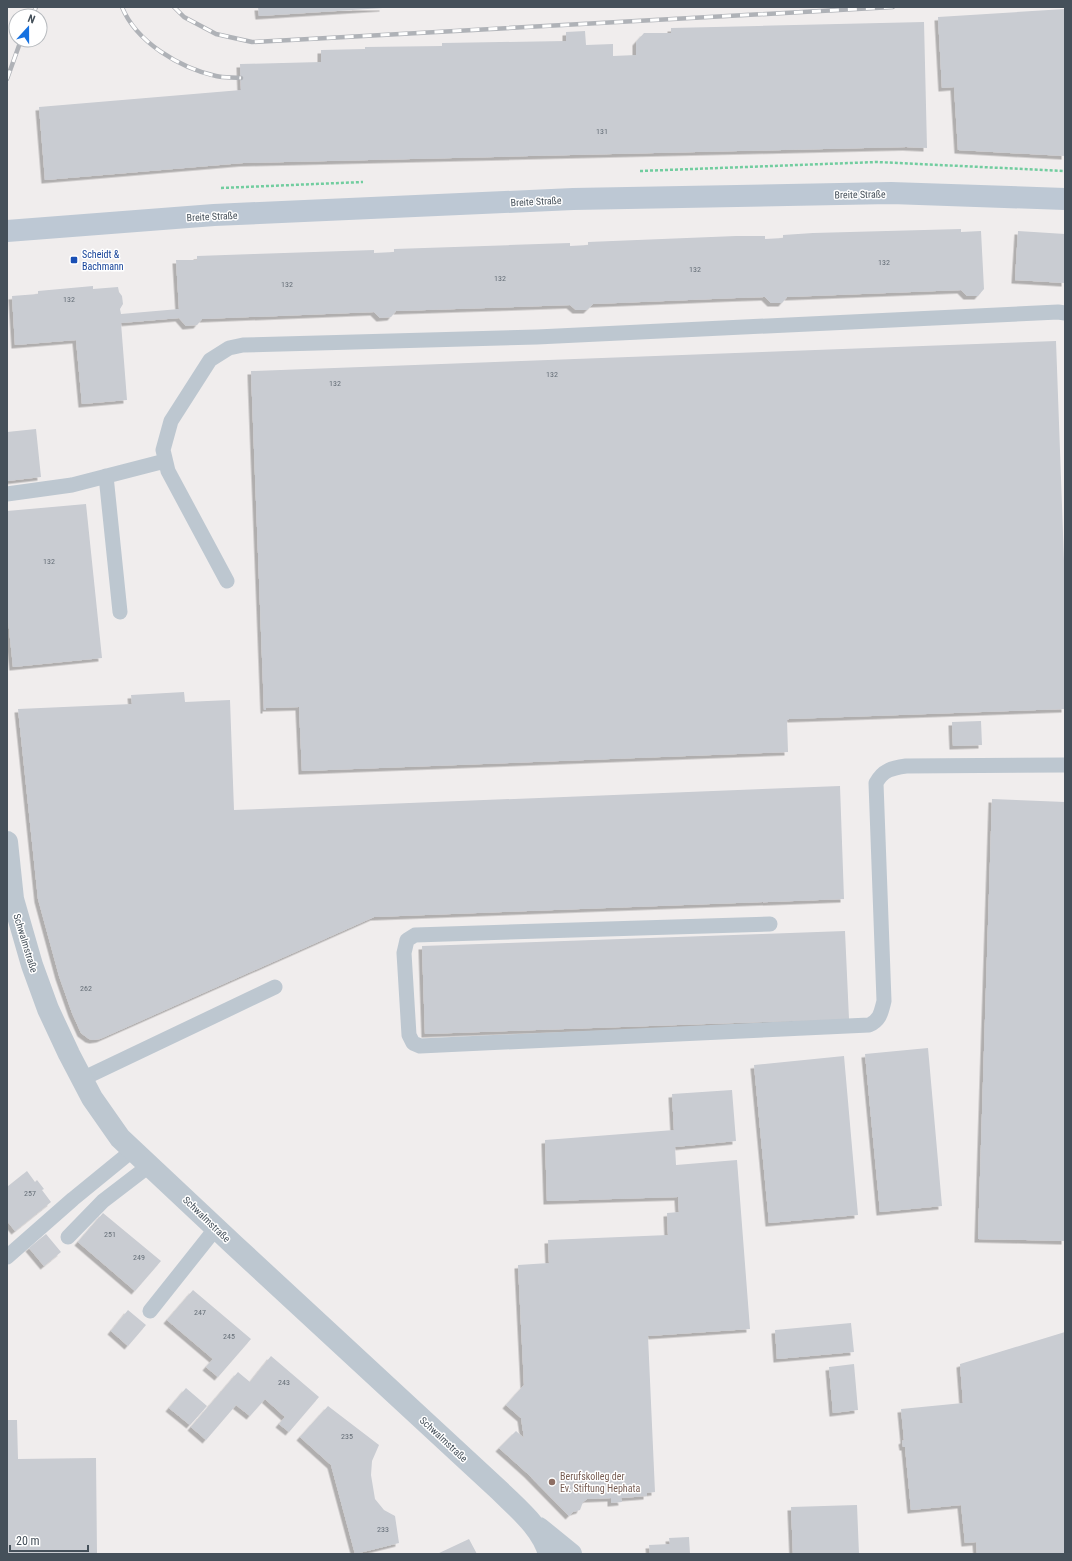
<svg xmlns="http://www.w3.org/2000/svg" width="1072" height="1561" font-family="'Roboto Condensed',sans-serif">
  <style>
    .building { fill: #c9ccd2; filter: url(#shadow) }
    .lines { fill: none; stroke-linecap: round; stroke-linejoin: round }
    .path { stroke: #71cd9f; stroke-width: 2.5; stroke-dasharray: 3 2; stroke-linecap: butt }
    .lane { stroke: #bdc7d0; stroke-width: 15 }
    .street { stroke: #bdc7d0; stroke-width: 22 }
    .secondary { stroke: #bdc8d4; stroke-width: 22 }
    .rail-casing { stroke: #afb2b7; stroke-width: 4.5 }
    .rail { stroke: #fff; stroke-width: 3; stroke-dasharray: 9; stroke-linecap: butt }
    .transit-dot { fill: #1a4fb4; stroke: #fff; stroke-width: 1.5 }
    .education-dot { fill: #8d6e63; stroke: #fff; stroke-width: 1.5 }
    .labels { text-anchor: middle; stroke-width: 3; stroke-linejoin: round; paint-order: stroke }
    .number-label { font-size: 8px; fill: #666f78 }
    .street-label { font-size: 10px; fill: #45505a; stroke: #fff }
    .transit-label { font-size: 10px; fill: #164399; stroke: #fff; text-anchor: start }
    .education-label { font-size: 10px; fill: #785e54; stroke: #fff; text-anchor: start }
  </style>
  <defs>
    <filter id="shadow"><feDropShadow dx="-3.5" dy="3.5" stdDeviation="0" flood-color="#0004"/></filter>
  </defs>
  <rect width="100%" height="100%" fill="#f0eded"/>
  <path class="building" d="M258,7H383V8L259,16Z
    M1065,9V156L958,150L954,87L942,88L938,17Z
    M924,22L927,148L906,147L243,163L45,180L39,107L241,90L240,64L321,62V50L365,49V47L442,46V43L566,41V32L585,31L586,45L613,44V56L636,55V42L644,33H671V28Z
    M961,229V232L981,231L984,289L978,296H967L961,290L787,297L782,303H771L765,297L736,298L593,304L587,310H576L570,305L396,311L391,317L380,318L374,312L202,319L197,325L186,326L179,318L121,323L127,400L82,404L76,340L15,345L12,296L38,294V291L93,286V289L118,287L119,292L122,296L123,304L120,309L121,314L179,309L176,260H197V256L374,250V253L394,252V249L570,243V246L588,245V242L736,236H765V239L783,238V235L813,233Z
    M1018,231L1065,234V283L1015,280Z
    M1056,341L1065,588V709L789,719L787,720L788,752L302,771L299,707L266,708V710H264L251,371Z
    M36,429L41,477L7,481V432Z
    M86,504L102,658L13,667L7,610V511Z
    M184,692L185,702L230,700L234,810L840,786L844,899L374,917L100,1039L93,1040L89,1039L81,1033L72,1013L59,976L38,899L18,709L132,704L131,695Z
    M981,721L982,745L953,746L952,722Z
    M992,799L1065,802V1241L978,1239Z
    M845,931L849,1019L425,1034L422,946Z
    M928,1048L942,1206L880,1212L865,1054Z
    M844,1056L858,1215L769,1223L754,1065Z
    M732,1090L736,1141L675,1147L676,1165L737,1160L750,1329L648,1336L655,1492L647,1493V1496L621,1498L622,1502L611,1503V1498L587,1499L583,1502L580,1510L573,1512L569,1516L528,1474L499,1448L516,1431L524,1438L521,1418L506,1405L524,1385L518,1265L549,1263L548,1240L668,1235L667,1213L679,1212L678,1197L547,1201L545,1140L674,1130L672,1094Z
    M27,1171L35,1182L37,1180L44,1189L42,1190L51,1202L15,1231L7,1221V1187Z
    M103,1213L161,1261L135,1291L78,1242Z
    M46,1234L61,1252L44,1266L29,1248Z
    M193,1290L251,1339L218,1377L206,1367L213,1359L167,1320Z
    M128,1310L146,1325L128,1346L111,1331Z
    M851,1323L854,1352L777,1359L775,1330Z
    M1065,1332V1554H977L976,1542L965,1543L961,1505L911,1510L905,1447H903L902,1441L904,1440L901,1409L963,1403L960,1364Z
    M271,1356L319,1397L289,1432L279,1424L285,1417L265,1399L250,1416L236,1405L206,1440L191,1427L238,1372L250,1382Z
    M854,1364L858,1410L833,1413L829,1367Z
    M186,1388L207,1406L190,1425L169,1408Z
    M328,1406L379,1445L372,1461L371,1475L375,1499L384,1510L395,1516L399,1543L355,1554L331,1465L300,1437Z
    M7,1420H17L18,1459L96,1458L97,1554H7Z
    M857,1505L859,1554H793L791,1507Z
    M689,1537L690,1554H650L649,1545L670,1544L669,1538Z
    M469,1539L477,1554H437Z"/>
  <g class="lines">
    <path class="path" d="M640,171L877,162L1065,171
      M221,188L363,182"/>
    <path class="lane" d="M106,476L120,612
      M7,494L72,485L165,461
      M227,581L168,471L163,450L171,421L210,360L229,348L243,345L537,337L1058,312L1065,313
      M770,924L415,935L407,940L404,953L409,1035L413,1043L420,1046L869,1025C880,1020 881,1013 884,1001L876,783C883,770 892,768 906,766L1065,765
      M82,1079L275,987
      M68,1237L103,1201L150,1165
      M7,1257L73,1199L133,1150
      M150,1311L216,1228"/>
    <path class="street" d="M7,842L13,899L32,965L48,1009L69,1054L92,1098L120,1138L234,1245L500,1491C518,1509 542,1528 549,1554
      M539,1528L571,1554"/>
    <path class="secondary" d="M7,231L214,215L573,199L891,193L1065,199"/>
    <g class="rail-casing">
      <path id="rail" d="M122,7C136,42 180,68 216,76C224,78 233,77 241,78
        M174,7L184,17L216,34L252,42L893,7
        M32,16L36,7
        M7,79L21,40"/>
    </g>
    <use href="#rail" class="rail"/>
  </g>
  <rect class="transit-dot" x="70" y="256" width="8" height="8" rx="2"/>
  <circle class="education-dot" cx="552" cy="1482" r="4"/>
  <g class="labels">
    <g class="number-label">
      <text x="602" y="134">131</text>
      <text x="884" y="265">132</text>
      <text x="695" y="272">132</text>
      <text x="500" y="281">132</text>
      <text x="287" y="287">132</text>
      <text x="69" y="302">132</text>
      <text x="552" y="377">132</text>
      <text x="335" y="386">132</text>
      <text x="49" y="564">132</text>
      <text x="86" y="991">262</text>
      <text x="30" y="1196">257</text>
      <text x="110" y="1237">251</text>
      <text x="139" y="1260">249</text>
      <text x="200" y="1315">247</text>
      <text x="229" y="1339">245</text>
      <text x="284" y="1385">243</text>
      <text x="347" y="1439">235</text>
      <text x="383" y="1532">233</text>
    </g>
    <g class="street-label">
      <text transform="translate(860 194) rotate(-1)" y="4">Breite Straße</text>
      <text transform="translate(536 201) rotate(-3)" y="4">Breite Straße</text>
      <text transform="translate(212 216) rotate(-3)" y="4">Breite Straße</text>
      <text transform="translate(26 943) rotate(73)" y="4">Schwalmstraße</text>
      <text transform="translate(207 1219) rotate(44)" y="4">Schwalmstraße</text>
      <text transform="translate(444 1439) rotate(43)" y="4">Schwalmstraße</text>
    </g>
    <g class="transit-label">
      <text x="82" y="258">Scheidt &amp;<tspan x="82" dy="12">Bachmann</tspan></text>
    </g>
    <g class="education-label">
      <text x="560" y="1480">Berufskolleg der<tspan x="560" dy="12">Ev. Stiftung Hephata</tspan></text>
    </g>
  </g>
  <rect width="1072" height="1561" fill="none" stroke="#45505a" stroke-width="16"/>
  <g transform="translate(28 28) rotate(21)"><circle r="19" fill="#ffffff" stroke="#b5b9bd"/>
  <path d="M0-3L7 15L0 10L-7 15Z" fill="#1671e0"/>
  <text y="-6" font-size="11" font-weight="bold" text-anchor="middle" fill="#45505a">N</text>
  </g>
  <path d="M10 1545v6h78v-6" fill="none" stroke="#45505a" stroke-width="2"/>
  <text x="16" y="1545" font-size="12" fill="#45505a" stroke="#ffffff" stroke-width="3" paint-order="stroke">20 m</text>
</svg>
